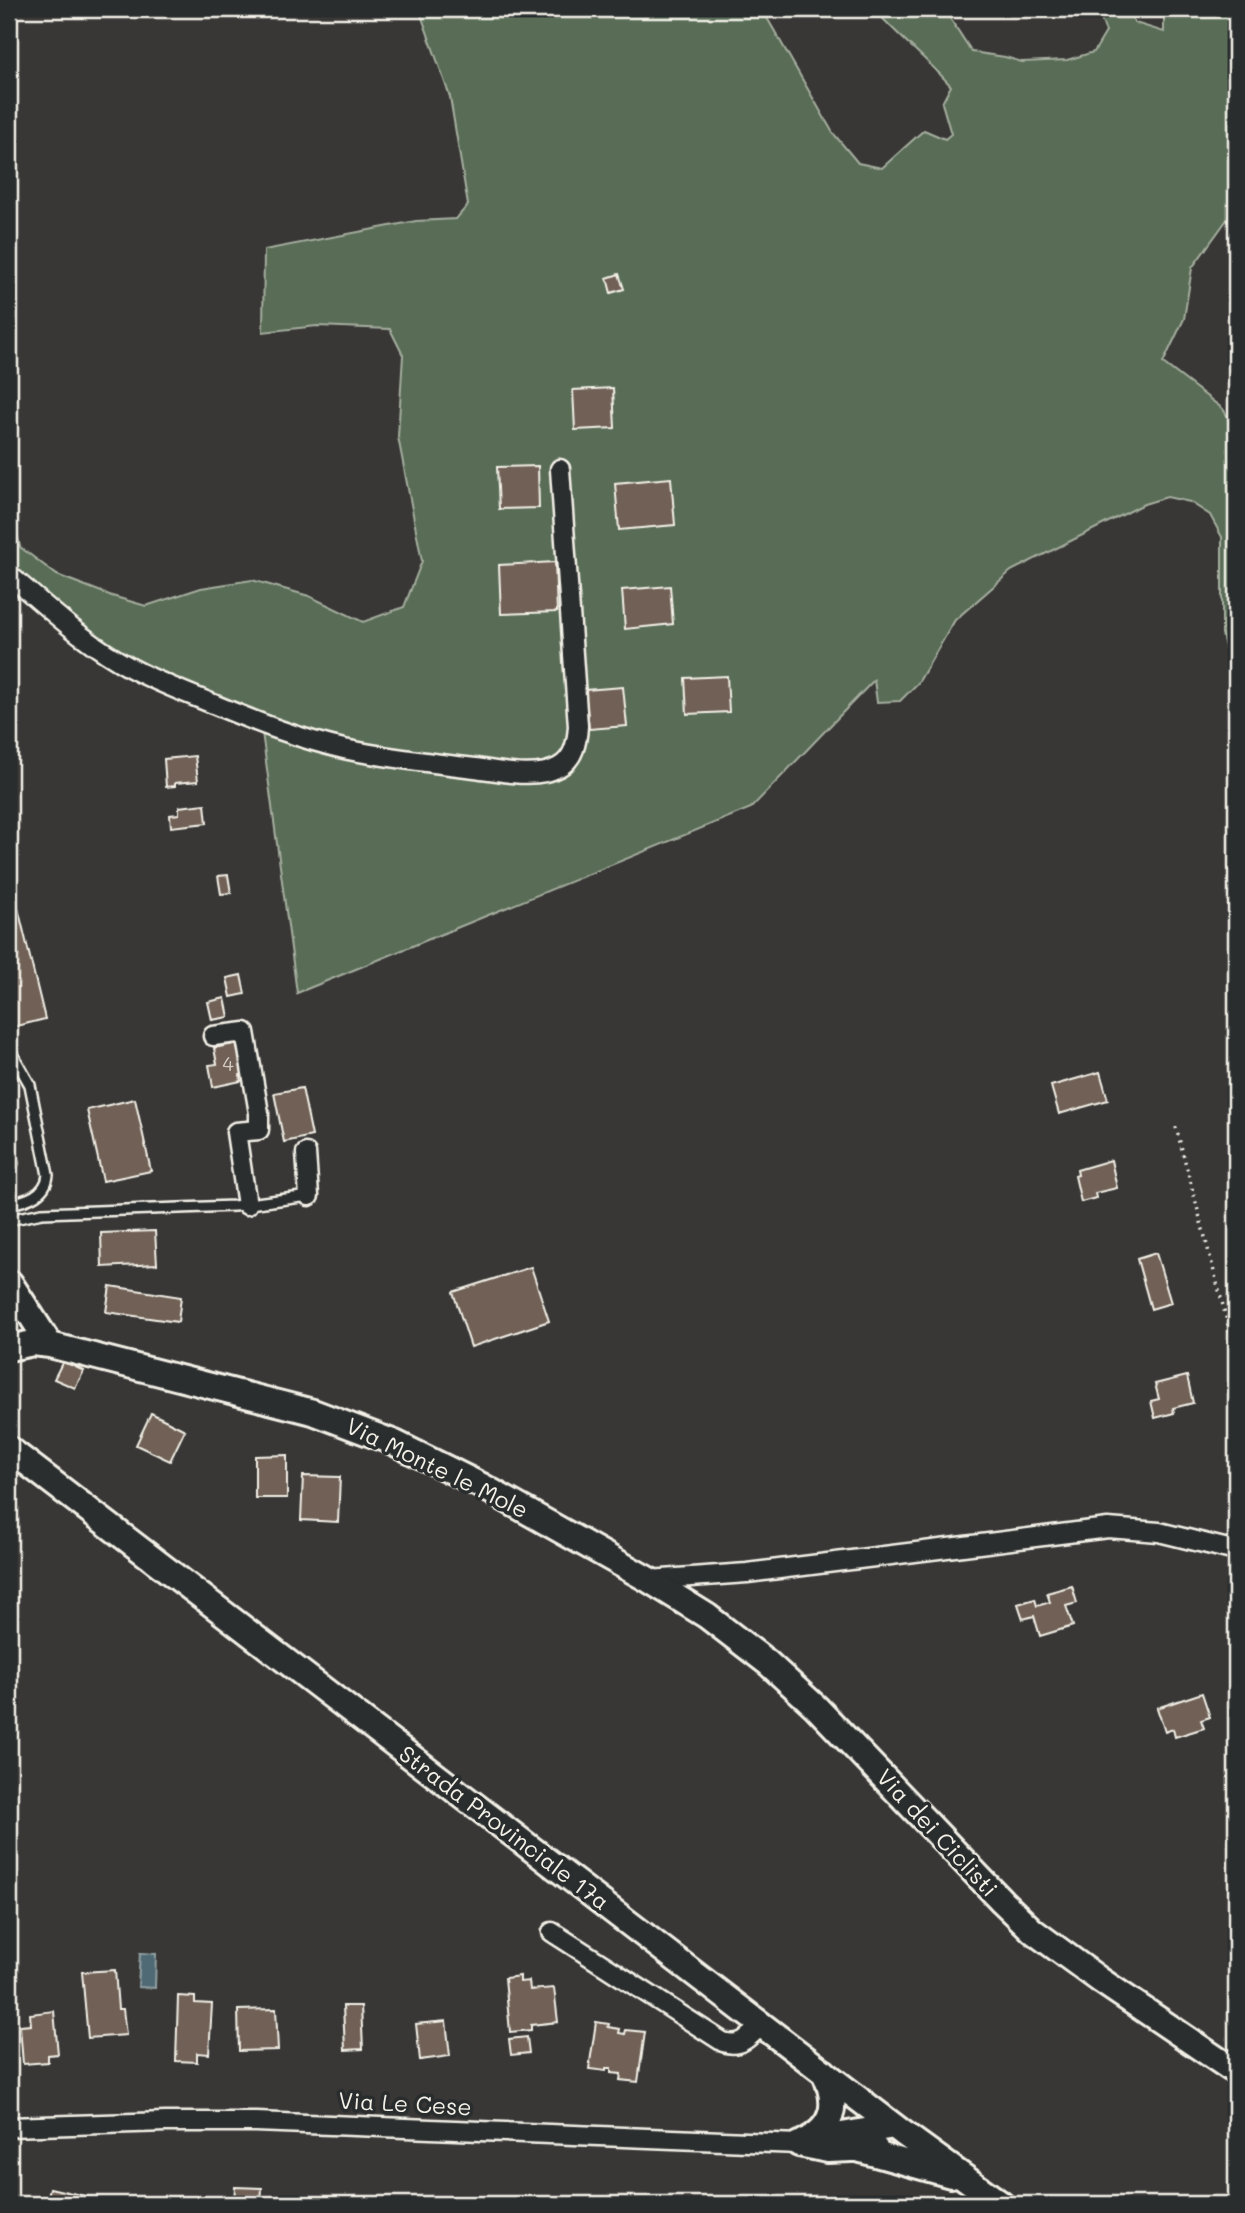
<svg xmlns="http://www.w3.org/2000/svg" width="1245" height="2213" font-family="Mali,sans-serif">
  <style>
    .green { fill: #596c56; stroke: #a6ae9f; stroke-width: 2 }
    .water { fill: #4f6a74; stroke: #91a0a2; stroke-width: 2 }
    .building { fill: #706156; stroke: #f4f1e8; stroke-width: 2 }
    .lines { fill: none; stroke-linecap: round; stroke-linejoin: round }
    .lane-casing { stroke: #f4f1e8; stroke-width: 14 }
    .street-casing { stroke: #f4f1e8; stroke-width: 23 }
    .secondary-casing { stroke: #f4f1e8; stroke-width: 30 }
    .path { stroke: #f4f1e8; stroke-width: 3.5; stroke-dasharray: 2 5; stroke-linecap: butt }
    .lane { stroke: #2a2d2e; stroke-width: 9 }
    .street { stroke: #2a2d2e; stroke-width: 18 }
    .secondary { stroke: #2a2d2e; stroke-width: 24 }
    .labels { text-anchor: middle; stroke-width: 7; stroke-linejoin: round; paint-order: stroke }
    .number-label { font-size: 19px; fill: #d3cdc4 }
    .street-label { font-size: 23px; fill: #f4f1e8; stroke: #2a2d2e }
  </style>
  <rect width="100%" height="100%" fill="#383736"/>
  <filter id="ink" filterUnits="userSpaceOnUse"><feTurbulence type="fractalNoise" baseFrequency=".0143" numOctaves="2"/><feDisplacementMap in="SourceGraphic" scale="14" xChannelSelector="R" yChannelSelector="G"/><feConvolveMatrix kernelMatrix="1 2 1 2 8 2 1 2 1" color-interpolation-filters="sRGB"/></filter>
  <g filter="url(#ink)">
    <path class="green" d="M419,9H762L833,133L858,163L882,168L924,130L945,139L951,134L942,103L951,86C927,59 898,36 874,9H944L972,52L1005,57L1022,62L1067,60L1094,52L1106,32L1097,9H1127L1135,23L1164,32V11L1167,9H1236V207L1192,268L1184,319L1163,363L1223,409L1236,430V694L1222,634V537L1210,515L1190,502L1167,497L1144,504L1011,571L955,620L918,683L900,701L877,702L874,680L751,808L297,993L262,732L98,644L9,567V500L20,547L57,575L112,596L146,606L201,588L252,580L309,596L363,622L404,607L422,561L398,437L403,355L390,329L317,326L263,332L264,250L416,221L456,219L468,205L450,97Z"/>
    <path class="water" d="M140,1953L156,1954L155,1988L138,1987Z"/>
    <path class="building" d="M619,274L624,289L611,293L607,278Z
      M613,388L615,428L575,430L573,390Z
      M538,466L539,508L499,509L497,467Z
      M671,478L675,525L619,530L615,483Z
      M555,562L557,612L501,614L499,565Z
      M670,586L673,624L625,629L622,590Z
      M727,676L729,712L687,714L685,678Z
      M623,687L627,726L589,729L585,690Z
      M195,756L198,781L175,783V786L166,787L164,759Z
      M205,804L207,823L171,827L170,815L179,814V807Z
      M9,871L45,1019L13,1027L9,1011Z
      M228,875L231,893L221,894L218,876Z
      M241,975L245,994L231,997L227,978Z
      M225,998L229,1017L212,1020L208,1002Z
      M239,1043L246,1074L240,1075L241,1081L213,1087L209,1065L217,1064L214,1048Z
      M1100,1072L1108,1100L1059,1114L1051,1086Z
      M302,1088L312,1136L284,1142L274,1093Z
      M135,1099L151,1171L103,1181L87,1110Z
      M1111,1160L1117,1188L1095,1193L1096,1198L1081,1202L1075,1176L1078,1175L1077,1170Z
      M155,1231L157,1264L102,1267L101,1233Z
      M1156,1253L1171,1303L1151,1309L1137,1259Z
      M531,1267L549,1321L471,1347L453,1292Z
      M110,1286L181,1297L178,1322L106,1312Z
      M63,1361L84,1371L75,1388L54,1379Z
      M1187,1376L1193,1403L1173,1408L1174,1413L1155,1418L1151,1401L1159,1399L1155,1384Z
      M151,1413L185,1430L170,1461L136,1445Z
      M287,1455V1498H255V1456Z
      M303,1476L340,1477L338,1522L301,1520Z
      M1072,1586L1077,1603L1066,1606L1073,1626L1040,1636L1034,1616L1023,1619L1018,1604L1035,1599L1037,1606L1050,1602L1047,1593Z
      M1202,1693L1210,1717L1201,1720L1204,1728L1175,1737L1173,1729L1165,1732L1157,1708Z
      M115,1970L118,2009H123L126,2035L88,2038L82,1972Z
      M520,1976V1982L529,1981L530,1990L554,1988L558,2022L531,2025V2030L510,2032L505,1978Z
      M178,1996L195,1997V2003L212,2004L209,2054L197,2053V2062L176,2061Z
      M343,2006H361L363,2049L345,2050Z
      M276,2009L278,2050L239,2051L238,2010Z
      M54,2011L58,2054L48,2055V2062L23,2064L20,2026L31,2025L30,2014Z
      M446,2021L450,2056L420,2060L416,2024Z
      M596,2022L609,2024L608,2027L620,2029L619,2033L625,2034L626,2030L645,2032L638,2082L620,2080L621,2074L611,2073V2068H606V2071L589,2069Z
      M527,2037L529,2053L511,2055L509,2039Z
      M235,2187L262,2188L261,2204H229V2201H234Z
      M50,2188L111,2202V2204H46Z"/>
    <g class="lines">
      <g class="lane-casing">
        <path id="lane" d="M9,1048L30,1085L48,1175C46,1195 26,1201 9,1204
          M9,1153L13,1163
          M9,1220L42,1213L234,1206L309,1196"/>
      </g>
      <g class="street-casing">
        <path id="street" d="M9,575C49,608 84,643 131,668C159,683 189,694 218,706C259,723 300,739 344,749C387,758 431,763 475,768C499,771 536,780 559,767C574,759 577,742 578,726L560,469
          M213,1036L245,1032L259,1113V1130L236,1132L247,1205
          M306,1153L309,1196
          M649,1580L747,1573L1108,1528L1159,1532L1236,1551
          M552,1932L723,2042C741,2048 749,2037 761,2025
          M9,2127L166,2122H256L799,2144"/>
      </g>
      <g class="secondary-casing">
        <path id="secondary" d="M10,1283L50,1345
          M9,1348L33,1343L50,1345L313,1412L395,1443L482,1486L649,1580L707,1616L768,1663L816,1707L1002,1901L1033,1931L1100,1980L1236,2072
          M9,1449L903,2133L1001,2204
          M813,2140L894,2126
          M804,2142C836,2126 838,2102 824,2072
          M799,2144L828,2150L875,2148
          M861,2150L951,2175"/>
      </g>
      <path class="path" d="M1176,1127L1236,1355"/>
      <use href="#lane" class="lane"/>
      <use href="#street" class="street"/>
      <use href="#secondary" class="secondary"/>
    </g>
  </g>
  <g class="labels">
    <g class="number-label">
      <text x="228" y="1071">4</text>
    </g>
    <g class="street-label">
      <text transform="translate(437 1468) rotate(26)" y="8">Via Monte le Mole</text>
      <text transform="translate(504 1828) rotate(37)" y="8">Strada Provinciale 17a</text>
      <text transform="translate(937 1833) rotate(47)" y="8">Via dei Ciclisti</text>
      <text transform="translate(405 2104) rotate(3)" y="8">Via Le Cese</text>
    </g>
  </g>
  <rect width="1245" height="2213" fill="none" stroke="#2a2d2e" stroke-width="35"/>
  <rect x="18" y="18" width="1210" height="2178" fill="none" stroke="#f4f1e8" stroke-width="2.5" filter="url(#ink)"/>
</svg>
